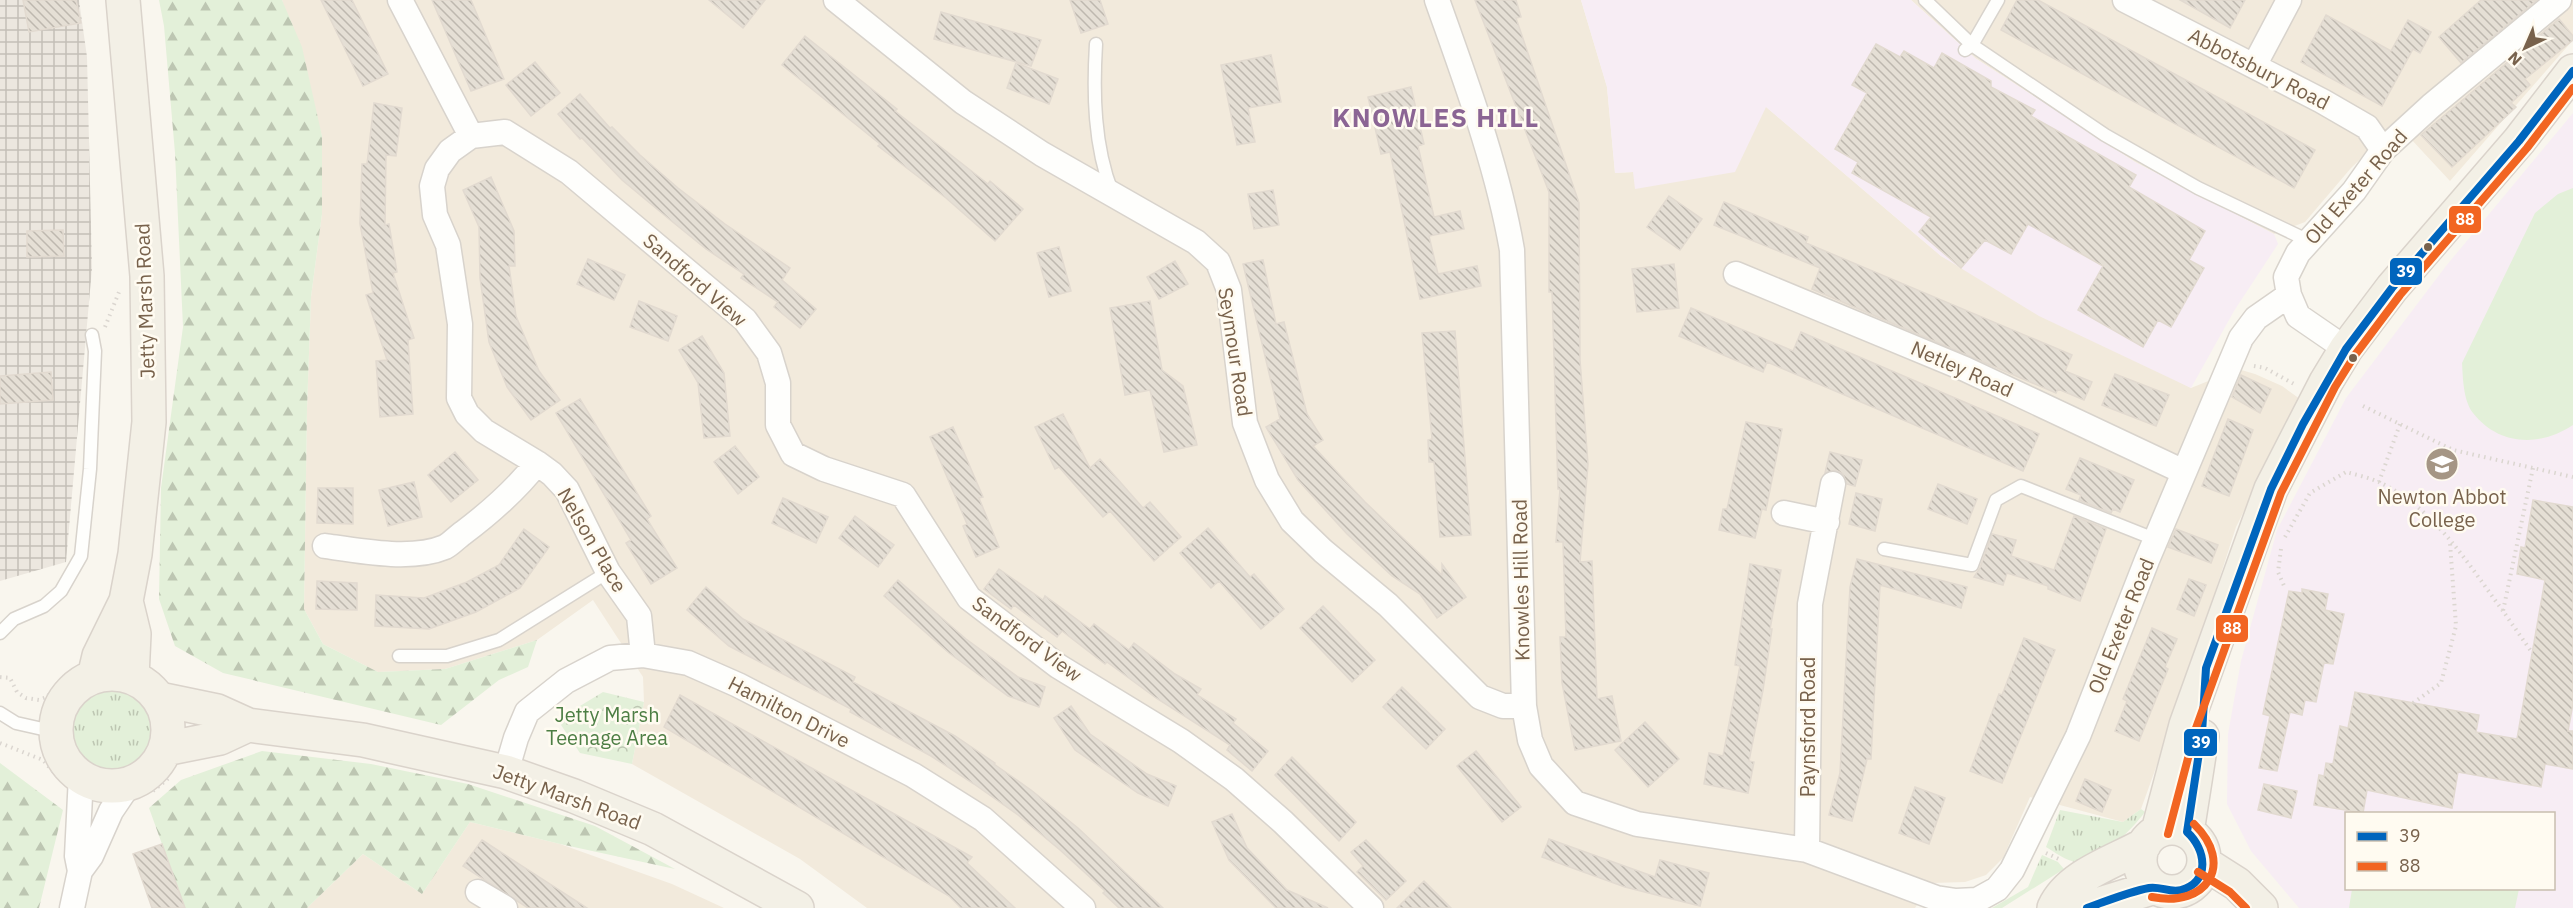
<svg xmlns="http://www.w3.org/2000/svg" width="2573" height="908" font-family="'IBM Plex Sans',sans-serif">
  <style>
    .residential { fill: #f2eadc }
    .industrial { fill: url(#industrial-grid) }
    .education { fill: #f7edf4; fill-rule: evenodd }
    .grass { fill: url(#grass-tufts) }
    .forest { fill: url(#forest-firs) }
    .park { fill: url(#park-crowns) }
    .pitch { fill: #e3f0d9 }
    .building { fill: url(#building-back-hatch); stroke: #e2dad0; stroke-width: 1.5 }
    .lines { fill: none; stroke-linecap: round; stroke-linejoin: round }
    .service-casing { stroke: #d8d3cc; stroke-width: 15 }
    .minor-casing { stroke: #d8d3cc; stroke-width: 27 }
    .primary-casing { stroke: #dad3cb; stroke-width: 36 }
    .path { stroke: #dbd6d0; stroke-width: 4; stroke-dasharray: 1.5 4.5; stroke-linecap: butt }
    .service { stroke: #fefefc; stroke-width: 12 }
    .minor { stroke: #fefefc; stroke-width: 24 }
    .primary { stroke: #f3f0e6; stroke-width: 33 }
    .bus-1-casing { stroke: #fffbf1; stroke-width: 12 }
    .bus-2-casing { stroke: #fffbf1; stroke-width: 12 }
    .bus-1 { stroke: #0065bd; stroke-width: 8 }
    .bus-2 { stroke: #f26522; stroke-width: 8 }
    .bus-dot { fill: #78624c; stroke: #fffbf1; stroke-width: 2 }
    .labels { text-anchor: middle; stroke-width: 5; stroke-linejoin: round; paint-order: stroke }
    .street-label { font-size: 20px; fill: #78624c; stroke: #fffbf1 }
    .poi-label { font-size: 20px; fill: #78624c; stroke: #fffbf1 }
    .park-label { font-size: 20px; fill: #4d7e44; stroke: #fffbf1 }
    .district-label { font-size: 26px; font-weight: bold; letter-spacing: 1.5px; fill: #8b6594; stroke: #fffbf1 }
    .line-badge { stroke: #fffbf1; stroke-width: 2 }
    .badge-label { font-size: 16px; text-anchor: middle; font-weight: bold; fill: #fff }
  </style>
  <defs>
    <pattern id="industrial-grid" width="8" height="8" patternUnits="userSpaceOnUse" patternTransform="scale(1.5)"><rect width="8" height="8" fill="#ece7df"/><path d="M0 4h8M4 0v8" fill="none" stroke="#c4bfb7"/></pattern>
    <pattern id="grass-tufts" width="24" height="20" patternUnits="userSpaceOnUse" patternTransform="scale(1.5)"><rect width="24" height="20" fill="#e3f0d9"/><path d="M3 7l-1-3M5 7V3M7 7l1-3M15 17l-1-3M17 17v-4M19 17l1-3" fill="none" stroke="#bdc6b2"/></pattern>
    <pattern id="forest-firs" width="22" height="20" patternUnits="userSpaceOnUse" patternTransform="scale(1.5)"><rect width="22" height="20" fill="#e3f0d9"/><path d="M5 1l3.5 6h-7zM16 11l3.5 6h-7z" fill="#bdc6b2"/></pattern>
    <pattern id="park-crowns" width="20" height="18" patternUnits="userSpaceOnUse" patternTransform="scale(1.5)"><rect width="20" height="18" fill="#e3f0d9"/><path d="M2 6a3 3 0 1 1 6 0M12 15a3 3 0 1 1 6 0" fill="none" stroke="#bdc6b2"/></pattern>
    <pattern id="building-back-hatch" width="6" height="6" patternUnits="userSpaceOnUse" patternTransform="scale(1.5)"><rect width="6" height="6" fill="#e5dfd5"/><path d="M-1 5l2 2M0 0l6 6M5-1l2 2" fill="none" stroke="#beb8af"/></pattern>
  </defs>
  <rect width="100%" height="100%" fill="#f9f6ee"/>
  <path class="residential" d="M282,0H1581L1607,87L1615,173L1633,172L1765,106L1941,256L2191,388L2238,369L2255,374L2282,386L2300,399L2236,527L2180,701L2141,809L2123,822L2030,797L2003,858L1986,875L1965,882L1932,883L1915,908H867L800,859L632,764L644,702L643,677L593,600L537,640L445,669L378,672L323,644L304,609L307,409L311,297L322,214V136Z
    M1911,0H2573V40L2450,181L2397,124L2351,168L2305,222L2274,234L2135,162L1975,58Z
    M470,822L560,844L672,884L724,908H307L363,854L422,894Z"/>
  <path class="industrial" d="M0,0H79L87,57L92,268L66,562L0,581Z"/>
  <path class="education" d="M1581,0H1911L1975,58L2135,162L2274,234L2278,244L2234,311L2191,388L2039,316L1941,256L1766,107L1735,172L1635,189L1633,172L1615,173L1607,87Z
    M2573,113V908H2299L2251,851L2227,804L2228,734L2241,661L2277,530L2346,398L2446,266ZM2346,814H2554V888H2346Z"/>
  <path class="grass" d="M70 728a43 43 0 1 1 86 0a43 43 0 1 1-86 0Z
    M2141,809L2145,812C2133,828 2099,864 2076,862C2067,861 2054,852 2046,847L2060,810L2123,822Z
    M2042,855L2058,862L2064,869L2002,908H1992L2028,887Z"/>
  <path class="forest" d="M159,0H282L302,47L322,136V214L311,297L307,409L304,609L323,644L378,672L445,669L537,640L528,667L499,680L441,725L223,673L175,646L159,599L161,488L183,327L175,153L164,26Z
    M262,751L371,764L468,784L595,826L675,869L560,844L470,822L422,894L363,854L307,908H185L149,808L181,780Z
    M0,763L63,810L39,908H0Z"/>
  <path class="park" d="M603,692L644,702L632,764L580,753L561,725L575,709Z"/>
  <path class="pitch" d="M2573,188V425C2540,447 2499,446 2473,413C2463,400 2463,378 2462,363L2535,213L2558,194Z
    M2352,889V888L2519,889L2515,908H2349Z"/>
  <path class="building" d="M23,0H76L81,23L29,32Z
    M321,0H352L388,74L363,86Z
    M432,0H471L504,79L471,91Z
    M709,0H765L743,28Z
    M1070,0H1100L1108,24L1081,33Z
    M1475,0H1516L1521,17L1516,18L1579,203L1580,360L1588,464L1580,562L1592,561L1597,699L1612,696L1621,741L1575,750L1562,683L1560,637H1566L1563,542H1556L1560,489H1558L1552,292H1549V192Z
    M2017,0H2038L2315,150L2294,188L2001,30Z
    M2180,0H2245L2230,28Z
    M2481,0H2537L2461,63L2439,37Z
    M941,12L1041,40L1031,66L934,39Z
    M2326,15L2391,51L2408,20L2431,32L2420,53L2413,49L2382,106L2301,62Z
    M2559,19L2573,36V40L2525,79L2530,85L2511,103L2516,107L2452,167L2421,135Z
    M805,36L897,109L895,111L988,184L990,181L1023,209L995,241L946,198L878,146L880,144L782,65Z
    M1876,44L1900,57L1904,51L1934,68L1942,53L1991,81V87L2035,110L2031,116L2136,175L2129,187L2205,231L2189,260L2204,268L2171,327L2158,320L2143,347L2078,310L2103,266L2028,224L2011,254L1985,240L1961,268L1919,232L1931,217L1852,173L1858,162L1835,149L1867,93L1852,85Z
    M1271,55L1281,102L1248,108L1255,142L1237,145L1221,65Z
    M535,62L560,93L531,116L506,85Z
    M1016,63L1058,79L1049,104L1007,88Z
    M1411,87L1424,144L1418,146L1434,217L1460,211L1464,229L1429,236L1438,274L1477,266L1481,286L1420,299L1390,152L1381,154L1368,97Z
    M580,94L610,128L612,127L640,155L678,188L725,224L790,268L782,280L816,309L800,328L774,307L778,302L741,278L744,274L706,249L669,219L622,180L582,138L580,139L558,114Z
    M374,103L402,108L396,156L386,155L385,225L389,224L397,272L393,273L414,338L408,340L413,414L380,417L376,361L387,360L366,295L373,293L360,224L362,164H367Z
    M491,177L514,231L515,266H509L516,316L539,371L560,400L531,420L507,387L489,342L480,278L479,227L463,190Z
    M1273,190L1279,225L1254,229L1248,194Z
    M1669,196L1702,219L1680,250L1647,227Z
    M1724,202L1808,237L1806,243L2072,355L2065,371L2092,382L2084,400L2058,389L2056,393L1812,289L1820,268L1714,225Z
    M63,230L64,256L27,257V231Z
    M1059,247L1071,291L1049,297L1037,253Z
    M588,259L625,275L614,300L577,284Z
    M1263,260L1276,324L1284,322L1307,414L1323,440L1313,446L1365,502L1442,575V564L1466,597L1437,618L1420,594L1392,576L1347,534L1298,480L1266,427L1280,419L1243,264Z
    M1175,261L1188,284L1159,299L1147,277Z
    M1674,264L1679,308L1637,312L1632,269Z
    M639,301L677,316L668,341L630,327Z
    M1150,301L1162,370L1183,386L1197,445L1164,452L1150,390L1125,395L1110,308Z
    M1691,308L1793,351L1801,332L2039,434L2023,471L1767,362L1763,372L1679,336Z
    M1455,331L1471,535L1440,537L1434,462H1429L1428,440L1432,439L1422,333Z
    M702,336L724,373L730,436L704,438L698,383L679,350Z
    M51,372L53,400L0,404V376Z
    M2115,374L2169,395L2156,426L2102,405Z
    M2241,375L2271,389L2260,413L2232,397Z
    M580,399L651,516L647,519L677,568L651,584L626,543L631,540L556,413Z
    M1063,414L1090,468L1100,459L1143,508L1150,502L1181,537L1154,561L1110,511L1103,517L1059,467L1055,469L1035,427Z
    M2228,419L2253,430L2229,496L2202,486Z
    M1746,422L1782,429L1766,510L1762,509L1755,538L1719,530L1723,509H1727Z
    M953,427L983,497L979,498L999,547L976,557L963,526L967,524L930,437Z
    M735,446L759,477L738,494L714,462Z
    M455,452L478,480L451,502L428,475Z
    M1830,452L1862,460L1855,486L1847,484L1843,474L1836,470L1825,473Z
    M2080,458L2134,480L2120,512L2113,509L2111,513L2079,500L2081,495L2066,489Z
    M414,482L422,517L388,526L379,490Z
    M1938,484L1977,499L1967,524L1928,509Z
    M318,488H353V524L317,523Z
    M1856,493L1882,499L1875,531L1849,524Z
    M783,498L828,517L816,543L772,523Z
    M2533,500L2573,507V704L2568,731H2573V769L2545,764L2541,787L2458,772L2452,808L2367,790L2363,813L2314,805L2319,775L2324,776L2326,763L2333,764L2340,726L2348,728L2355,692L2479,715L2476,732L2517,739L2545,580L2517,574L2521,547L2525,548Z
    M855,516L894,545L878,567L839,538Z
    M2074,516L2106,529L2080,601L2048,589V586L2007,573L2003,585L1974,577L1980,568L1992,534L2016,540L2011,556L2054,570Z
    M1208,528L1250,577L1254,574L1284,609L1261,629L1219,581L1211,588L1180,553Z
    M524,529L549,547L520,588L476,612L429,629L375,626L376,595L424,598L467,582L499,565Z
    M2176,529L2218,545L2211,563L2168,547Z
    M1857,559L1967,587L1961,608L1880,585L1871,759H1867L1852,821L1829,815L1840,773L1850,587Z
    M1750,564L1781,570L1770,629H1772L1763,690L1749,761L1754,762L1748,793L1704,784L1709,753L1723,756L1740,666L1735,665Z
    M999,569L1043,600L1045,596L1090,629L1094,624L1129,650L1134,643L1175,674L1201,689L1197,695L1236,719L1233,723L1268,751L1252,771L1227,750L1230,745L1156,698L1107,662L1105,664L1062,631L1057,637L1014,605L1011,609L984,589Z
    M2189,579L2206,585L2194,616L2177,609Z
    M898,580L966,639L1018,677L1045,687L1039,707L1008,696L949,653L884,596Z
    M317,581L357,583V610L316,609Z
    M706,587L743,619L855,677L853,682L955,736L995,763L994,764L1031,790L1078,828L1163,908H1119L1103,893L1105,891L1060,850L1018,815L974,784L931,756L850,712L851,709L729,646L687,610Z
    M2302,589L2328,594L2325,610L2344,614L2333,664L2324,663L2316,702L2305,700L2302,715L2290,712L2277,771L2259,768L2270,716L2263,714L2289,591L2302,593Z
    M1323,606L1375,660L1352,682L1300,628Z
    M2152,628L2177,639L2165,667L2168,669L2139,741L2115,731L2127,701L2123,699Z
    M2024,638L2055,650L2002,783L1970,771L1999,694L2002,695Z
    M1402,687L1445,729L1426,749L1383,707Z
    M680,695L972,857L967,863L1015,908H961L949,896L664,727Z
    M1071,706L1090,734L1147,774L1176,786L1168,806L1138,793L1075,750L1054,718Z
    M1645,722L1679,759L1648,787L1615,750Z
    M1476,751L1521,807L1502,822L1457,766Z
    M1292,757L1356,822L1339,841L1275,775Z
    M2085,779L2111,790L2102,812L2076,801Z
    M2264,784L2297,791L2291,818L2258,810Z
    M1915,787L1945,798L1929,844L1899,833Z
    M1232,814L1247,848L1287,890L1328,908H1276L1229,860L1212,822Z
    M1549,839L1655,877L1660,860L1709,873L1700,906L1625,887L1542,857Z
    M482,840L587,908H528L463,866Z
    M1366,840L1406,881L1386,900L1357,872L1363,866L1351,852Z
    M162,844L185,908H152L133,854Z
    M1424,881L1451,908H1397Z"/>
  <g class="lines">
    <g class="service-casing">
      <path id="service" d="M1925,0L1972,45L2105,135L2198,188L2309,241
        M1096,44C1093,93 1094,146 1112,192
        M1965,50L1972,45L1998,0
        M1884,549L1972,565L1996,500L2021,486L2157,540
        M0,633L14,619L44,606L61,591L81,556L90,469L95,351L92,335
        M399,656H447L499,640L608,572
        M0,713L16,723L56,732"/>
    </g>
    <g class="minor-casing">
      <path id="minor" d="M400,0L471,136
        M836,0L963,102L1042,154L1196,242L1218,262L1229,290L1245,423L1267,480L1292,521L1323,551L1388,605L1480,697L1503,706H1524
        M1437,0C1466,82 1497,164 1512,250L1524,706L1530,740L1541,766L1575,803L1637,824L1807,850L1936,898L1956,901L1977,900L1997,889L2012,870L2078,736L2147,560L2241,338L2256,318L2289,295L2286,277L2298,253L2354,191L2383,150L2431,106L2559,0
        M2125,0L2322,101L2367,127L2383,150
        M2254,66L2289,0
        M1736,274L1965,369L2184,472
        M2289,295L2298,316L2346,349
        M1784,513L1827,522
        M325,546C359,551 412,561 445,547C451,544 457,537 463,533C491,512 515,491 537,463
        M643,655L639,616L608,572L567,490L552,474L537,463L484,431L467,414L459,398L460,324L448,245L435,215L432,186L437,169L450,151L471,136L505,132L569,172L745,320L769,353L778,383V425L793,454L824,469L903,495L969,598L1058,666L1181,741L1234,779L1283,822L1371,908
        M506,772L516,738L527,712L566,681L610,658L643,655L688,663L738,685L913,775L983,819L1083,908
        M1807,850L1810,604L1833,484
        M80,871L91,856L111,811L130,783
        M478,892L505,908
        M72,908L80,871L77,856L81,776"/>
    </g>
    <g class="primary-casing">
      <path id="primary" d="M126,601L134,634L132,677
        M56 730a56 56 0 1 1 112 0a56 56 0 1 1-112 0Z
        M94,677L99,656L126,601L135,554L149,422L147,276L123,0
        M159,699L217,711L248,725L363,740L506,772L574,796L653,829L797,908
        M165,749L220,738L248,725
        M2140 860a32 32 0 1 1 64 0a32 32 0 1 1-64 0Z
        M2158,831L2186,725L2251,544L2271,489L2326,382L2346,349L2392,288L2519,141L2573,71
        M2187,832L2202,736
        M2204,863L2237,884L2261,908
        M2054,908C2069,875 2114,862 2144,845
        M2087,908L2155,887"/>
    </g>
    <path class="path" d="M105,327L119,292
      M2254,366L2265,368L2294,384
      M2363,406L2453,450L2573,477
      M2533,468L2503,611L2533,654
      M2379,482L2400,424
      M2285,537L2310,493L2346,472C2357,475 2371,478 2381,483C2436,510 2468,564 2503,611
      M2281,549L2278,572L2285,588
      M0,677L10,678L17,692L26,698L39,700L47,697L67,673
      M2413,703L2441,683L2456,626L2450,543
      M0,743L43,760L57,776
      M153,791L170,777
      M2046,853L2061,860"/>
    <use href="#service" class="service"/>
    <use href="#minor" class="minor"/>
    <use href="#primary" class="primary"/>
    <g class="bus-1-casing">
      <path id="bus-1" d="M2087,908C2107,901 2128,892 2149,888C2160,886 2170,893 2181,890C2211,882 2206,849 2187,832L2202,733L2206,668L2271,489L2303,424L2346,349L2392,288L2519,141L2573,71"/>
    </g>
    <g class="bus-2-casing">
      <path id="bus-2" d="M2168,834L2196,728L2281,493L2335,387L2355,355L2400,295L2527,148L2573,88
        M2198,872L2230,892L2246,908
        M2152,897C2207,908 2235,864 2194,824"/>
    </g>
    <use href="#bus-1" class="bus-1"/>
    <use href="#bus-2" class="bus-2"/>
  </g>
  <defs>
    <g id="school-disc" transform="scale(1.725)"><circle r="9.5" fill="#a59685" stroke="#fffbf1"/><path d="M0-5L7-2L0 1L-7-2ZM-4 1L0 2.5L4 1V4Q0 6-4 4Z" fill="#fff"/></g>
  </defs>
  <g fill-rule="evenodd">
    <use href="#school-disc" x="2442" y="464"/>
  </g>
  <g class="bus-dot">
    <circle cx="2428" cy="247" r="5"/>
    <circle cx="2353" cy="358" r="5"/>
  </g>
  <g class="labels">
    <g class="street-label">
      <text transform="translate(2259 69) rotate(27)" y="7">Abbotsbury Road</text>
      <text transform="translate(2356 187) rotate(-49)" y="7">Old Exeter Road</text>
      <text transform="translate(695 280) rotate(41)" y="7">Sandford View</text>
      <text transform="translate(145 301) rotate(-92)" y="7">Jetty Marsh Road</text>
      <text transform="translate(1235 352) rotate(81)" y="7">Seymour Road</text>
      <text transform="translate(1962 369) rotate(24)" y="7">Netley Road</text>
      <text transform="translate(592 540) rotate(60)" y="7">Nelson Place</text>
      <text transform="translate(1521 580) rotate(-91)" y="7">Knowles Hill Road</text>
      <text transform="translate(2121 626) rotate(-68)" y="7">Old Exeter Road</text>
      <text transform="translate(1027 639) rotate(36)" y="7">Sandford View</text>
      <text transform="translate(789 712) rotate(27)" y="7">Hamilton Drive</text>
      <text transform="translate(1808 727) rotate(-90)" y="7">Paynsford Road</text>
      <text transform="translate(567 797) rotate(20)" y="7">Jetty Marsh Road</text>
    </g>
    <g class="poi-label">
      <text x="2442" y="504">Newton Abbot<tspan x="2442" dy="23">College</tspan></text>
    </g>
    <g class="park-label">
      <text x="607" y="722">Jetty Marsh<tspan x="607" dy="23">Teenage Area</tspan></text>
    </g>
    <g class="district-label">
      <text x="1436" y="127">KNOWLES HILL</text>
    </g>
  </g>
  <g class="line-badge">
    <rect x="2448" y="205" width="34" height="29" rx="6" fill="#f26522"/>
    <rect x="2389" y="257" width="34" height="29" rx="6" fill="#0065bd"/>
    <rect x="2215" y="614" width="34" height="29" rx="6" fill="#f26522"/>
    <rect x="2183" y="728" width="35" height="29" rx="6" fill="#0065bd"/>
  </g>
  <g class="badge-label">
    <text x="2465" y="225">88</text>
    <text x="2406" y="277">39</text>
    <text x="2232" y="634">88</text>
    <text x="2201" y="748">39</text>
  </g>
  <rect x="2345" y="812" width="210" height="78" fill="#fffbf1" stroke="#c9beaf" stroke-width="1.5"/>
  <rect x="2357" y="832" width="30" height="9" fill="#0065bd" stroke="#c9beaf" stroke-width="1.5"/>
  <text x="2399" y="842" font-size="18" fill="#78624c">39</text>
  <rect x="2357" y="862" width="30" height="9" fill="#f26522" stroke="#c9beaf" stroke-width="1.5"/>
  <text x="2399" y="872" font-size="18" fill="#78624c">88</text>
  <g transform="translate(2525 48) rotate(224)" stroke="#fffbf1" stroke-width="4.5" paint-order="stroke">
  <path d="M0-4.5L10 22L0 15L-10 22Z" fill="#78624c"/>
  <text y="-9" font-size="16" font-weight="bold" text-anchor="middle" fill="#78624c">N</text>
  </g>
</svg>
